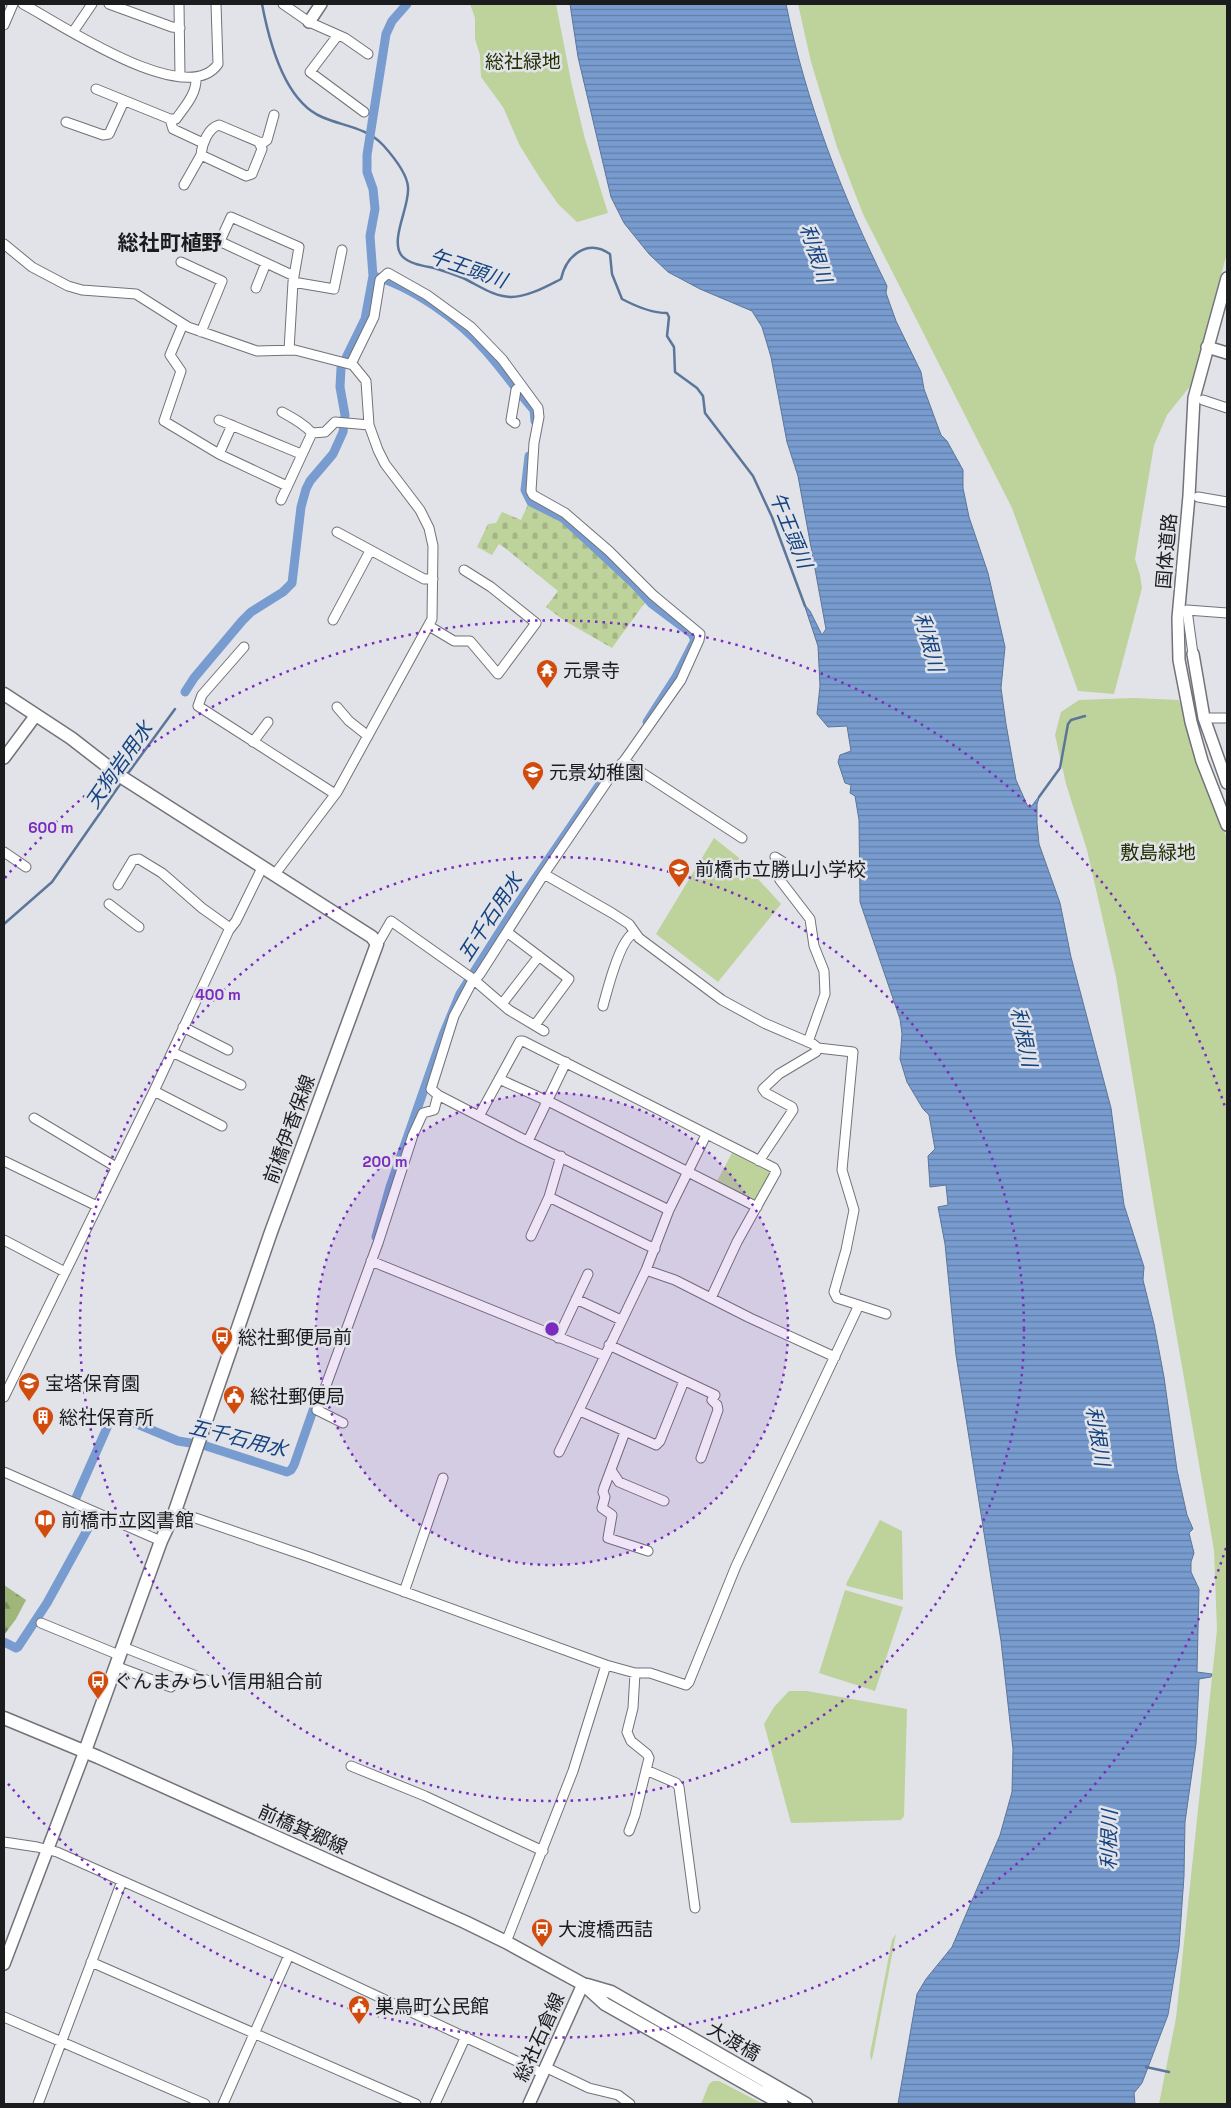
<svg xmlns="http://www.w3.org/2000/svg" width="1231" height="2108" font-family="'Space Grotesk','Noto Sans JP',sans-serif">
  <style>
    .green { fill: #bed29b }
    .forest { fill: url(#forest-firs) }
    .cemetery { fill: url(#cemetery-stones) }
    .water { fill: url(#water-rules); stroke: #5c769a }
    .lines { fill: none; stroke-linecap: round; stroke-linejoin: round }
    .stream { stroke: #5c769a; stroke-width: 2.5 }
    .canal { stroke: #789ccf; stroke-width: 9 }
    .street-casing { stroke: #717379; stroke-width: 11 }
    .secondary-casing { stroke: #717379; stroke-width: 14 }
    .primary-casing { stroke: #717379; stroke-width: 15 }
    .street { stroke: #fff; stroke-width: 9 }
    .secondary { stroke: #fff; stroke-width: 11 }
    .primary { stroke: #fff; stroke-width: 12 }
    .ring { fill: none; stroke: #7b2cbf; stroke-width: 2.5; stroke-dasharray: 2.5 5 }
    .labels { text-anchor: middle; stroke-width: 5; stroke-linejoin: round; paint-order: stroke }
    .park-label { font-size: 19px; fill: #243103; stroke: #e1e3e9 }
    .street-label { font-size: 19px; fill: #1b1c1e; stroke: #e1e3e9 }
    .poi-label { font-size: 19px; fill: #1b1c1e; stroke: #e1e3e9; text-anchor: start }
    .water-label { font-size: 20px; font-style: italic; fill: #144380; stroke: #e1e3e9 }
    .quarter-label { font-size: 21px; font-weight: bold; fill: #1b1c1e; stroke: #e1e3e9 }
    .centre { fill: #7b2cbf; stroke: #e1e3e9; stroke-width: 2.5 }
    .ring-label { font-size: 15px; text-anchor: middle; font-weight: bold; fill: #7b2cbf; stroke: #e1e3e9; stroke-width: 5; stroke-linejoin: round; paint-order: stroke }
  </style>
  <defs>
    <pattern id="forest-firs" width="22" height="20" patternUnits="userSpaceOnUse" patternTransform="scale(1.25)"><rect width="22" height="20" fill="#a0b579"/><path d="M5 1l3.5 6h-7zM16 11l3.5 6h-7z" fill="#829263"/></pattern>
    <pattern id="cemetery-stones" width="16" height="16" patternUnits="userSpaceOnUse" patternTransform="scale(1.25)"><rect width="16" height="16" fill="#bed29b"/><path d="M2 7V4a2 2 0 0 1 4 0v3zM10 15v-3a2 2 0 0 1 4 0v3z" fill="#a3b485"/></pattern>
    <pattern id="water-rules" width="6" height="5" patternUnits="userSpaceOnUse" patternTransform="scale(1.25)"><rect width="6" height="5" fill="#789ccf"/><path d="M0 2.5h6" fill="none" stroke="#627ea7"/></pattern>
  </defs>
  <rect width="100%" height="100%" fill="#e1e3e9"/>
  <path class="green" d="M470,4H556L572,86L585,139L608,213L577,222L558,204L540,178L520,146L503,107L481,77L480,55L475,39V18Z
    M798,4H1227V253L1191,385L1167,415L1154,445L1135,559L1140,575L1142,588L1114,694L1078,691L1012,508L863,214L837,147L811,62Z
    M1135,698L1179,700L1227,839V2104H1159L1176,2018L1217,1630L1214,1550L1155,1212L1116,977L1087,850L1066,784L1055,735L1061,712L1079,700Z
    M714,838L738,857L781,904L718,982L656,934Z
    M733,1151L770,1169L771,1173L757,1201L752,1202L716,1183Z
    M880,1520L902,1531L903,1600L847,1586L846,1584Z
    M845,1590L903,1607L875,1691L819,1673Z
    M789,1691H807L907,1709L904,1816L901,1820L791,1823L764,1724L774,1707Z
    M896,1934L873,2055L871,2061L870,2054L892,1940Z
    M713,2081H719L763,2104H701L709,2084Z"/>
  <path class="forest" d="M4,1585L26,1600L16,1619L4,1635Z"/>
  <path class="cemetery" d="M529,502L562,519L636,589L646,601L612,648L565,621L546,607L558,591L505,548L499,544L492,555L477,547L488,524L496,523L502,512L521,520Z"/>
  <path class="water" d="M570,4H786C806,103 842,195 887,286L886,293L896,321L921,372L924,389L941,435L947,441L963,470V488L969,517L988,573L1005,647L1001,688L1006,724L1016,780L1028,807H1031L1040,795L1037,804V823L1039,844L1060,903L1071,957L1111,1108L1124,1205L1144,1267L1143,1280L1154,1324L1164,1377L1177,1470L1187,1515L1193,1529L1189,1533L1194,1553L1191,1562V1572L1199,1589L1197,1672L1212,1674L1211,1677L1199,1679L1196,1744L1185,1822L1184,1876L1179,1947L1168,2015L1142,2083L1134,2093L1135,2104H898L917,1994L926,1979L952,1947L1000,1835L1012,1792L1013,1749L1001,1641L956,1355L945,1244L938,1207L948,1205L946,1185L930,1187L928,1156L935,1149L929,1115L923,1109L907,1082L900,1059L902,1034L900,1019L860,902L859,820L855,796L850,793L851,785L845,783L838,762L840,755L851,751L847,726L828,727L817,714L820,686L818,646L804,604L810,611L822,635L826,629L798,476L787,442L771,357L762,327L752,311L700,289L668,272L649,254L624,223L611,197L578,57Z"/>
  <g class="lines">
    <path class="stream" d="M262,4C269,41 284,101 322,117C342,126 366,127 383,145C392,155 407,173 408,187C410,207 389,240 402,256C409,264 424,266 434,268C443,271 454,274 463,278C478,285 494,297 511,297C528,297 547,286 561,279C566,256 587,238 610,254L612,274L622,299C637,307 651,313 667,313L669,317L667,336L674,347L675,372L697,388L703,396L705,413L753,476L772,517L805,606
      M126,776L175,709
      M1039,797L1060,768L1068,724L1071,720L1085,716
      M4,924L52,882L121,783
      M1146,2067L1169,2072"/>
    <path class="canal" d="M373,276C411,285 460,321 486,351C503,370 517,391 534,410L535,421
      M529,456L525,490L531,502L563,518L634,584L652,604L692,634L695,640L676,677L647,722
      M185,692L194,678L242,621L251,612L283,592L292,583L301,507L306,489L310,481L333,454L343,432L345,415L340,387L341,368L365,319L373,276L370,236L375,209L373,189L367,172V155L386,34L392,21L407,4
      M376,1237L390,1187L443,1035L460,994L513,911L600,784
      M75,1500L113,1414L178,1441L203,1445L287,1472L291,1470L294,1465L317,1399
      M4,1642L16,1648L18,1647L47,1603L91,1523"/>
    <g class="street-casing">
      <path id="street" d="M23,4C59,23 186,110 218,64L216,4
        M109,4L172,27L180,28
        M179,4L180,77
        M283,4L309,22L345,38L368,54
        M4,25L13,4
        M73,32L92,4
        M338,35L310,72L364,112
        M96,89L170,119H176C185,106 197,94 196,77
        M170,119L173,129L203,143
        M66,122L103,135L109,134L124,101
        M219,125L259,142L262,149L252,174L246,176L201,155C202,144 208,128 219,125Z
        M260,145L267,140L274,115
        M184,185L201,155
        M4,244L32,267L68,286L82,290L136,294L188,327L257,351L295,350L353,365L366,381L369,425L378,450L385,464L420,510L429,528L433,546L432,619L337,792L275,874
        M181,262L222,281L201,332
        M293,282L334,289L342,250
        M256,288L266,263
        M183,324L170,355L181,371L164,421L219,454L287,486
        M289,350L293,282L299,247L231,217L220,241L221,242L294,276
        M351,364L374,317L380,280L388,273L427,295L471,327L502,359L538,408L539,417L534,443L531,491L533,495L565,513L609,551L653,595L700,634L699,640L681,680L624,761L615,770L544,874L480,974L471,984L454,1016L431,1089L438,1095L521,1138L669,1210
        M1203,400L1227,408
        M282,412C293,418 304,424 312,433
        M219,420L301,454
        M515,423L511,420L516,390L521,385
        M219,454L232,425
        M1198,497L1227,502
        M281,500L312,433L325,432L335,422L369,425
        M337,532L424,579H433
        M333,620L370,551
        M429,626L454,641H470L498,674L536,623L491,587L464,570
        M244,647L202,695L198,706L335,794
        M1193,654L1187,610L1227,613
        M337,707L349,721L368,736
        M1204,718H1227
        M253,742L268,722
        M624,761L742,838
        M4,852L26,867
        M775,857L783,862L778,876L780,880L810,919L814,946L824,971L825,994L808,1042
        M544,874L612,913L629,924L639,938L722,1000L764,1023L813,1044L818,1048L853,1052L842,1170L854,1210L846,1250L834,1292L837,1298L886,1314
        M118,885L133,860L139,859L162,873L202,908L230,928
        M109,904L139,927
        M507,932L569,979L535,1025
        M376,942L380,940L391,921L473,979L509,1010L544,1031
        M502,1004L539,956
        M603,1006C607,991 620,939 634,933
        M183,1027L228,1050
        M172,1052L241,1085
        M499,1079L552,1103L757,1207
        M154,1091L222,1126
        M479,1116L520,1041H523L774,1168L776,1172L737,1242L711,1298
        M34,1118L116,1167
        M528,1141L566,1062
        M561,1156L549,1197L655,1249
        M4,1161L97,1206
        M759,1161L793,1110L792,1107L766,1093L763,1089L779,1074L816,1052L818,1048
        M531,1236L549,1197
        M4,1240L65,1272
        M371,1261L605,1356
        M646,1270L675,1280L750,1318L835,1357
        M576,1299L621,1320
        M558,1338L588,1274
        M609,1345L715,1395L712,1400L717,1405L718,1410L701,1458
        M4,1397L154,1091L229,930L236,921L263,866
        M580,1411L656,1445L660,1441L684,1381
        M343,1423L317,1410L378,1243L413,1135L423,1113L434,1110L438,1095
        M625,1432L604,1488L603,1492L605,1497L602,1508L612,1515L608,1538L648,1551
        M559,1452L646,1270L669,1210L706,1135
        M611,1470L619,1482L664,1501
        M4,1472L161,1541
        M175,1511L309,1557L606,1665L635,1673H650L686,1685L689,1682L736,1566L859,1305
        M404,1592L443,1478
        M41,1623L119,1655
        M123,1647L209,1681
        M115,1666L171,1687
        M351,1766L425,1796L543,1851
        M646,1770L676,1783L679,1787L695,1908
        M629,1831L635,1815L649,1758L647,1754L631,1741L627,1732L633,1708L635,1673
        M4,1842L37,1847L57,1852L289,1955L542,2073
        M506,1942L573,1771L606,1665
        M91,1962L416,2104
        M4,2017L205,2104
        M545,2067L589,2088L618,2095L630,2104
        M38,2104L122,1881
        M223,2104L289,1955
        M435,2104L466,2036"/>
    </g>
    <g class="secondary-casing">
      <path id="secondary" d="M309,22L321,4
        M1227,278L1194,398L1189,496L1178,618L1179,660L1191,722L1202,761L1227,825
        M1207,347L1227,353
        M1193,654L1204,718L1227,783
        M4,758L36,715
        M4,1964L85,1751
        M529,2104L583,1984"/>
    </g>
    <g class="primary-casing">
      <path id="primary" d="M4,694L71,738L120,776L372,937L377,944L271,1232L175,1511L161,1541L85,1751
        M4,1718L98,1757L465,1922L506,1942L583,1984L605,2004L782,2104
        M587,1985L611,1992L806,2104"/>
    </g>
    <use href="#street" class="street"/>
    <use href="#secondary" class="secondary"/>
    <use href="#primary" class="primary"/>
  </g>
  <circle cx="552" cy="1329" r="236" fill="#7b2cbf" fill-opacity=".12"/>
  <g class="ring">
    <circle cx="552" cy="1329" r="236"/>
    <circle cx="552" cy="1329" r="472"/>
    <path d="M1226 1548A709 709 0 0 1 5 1780M5 878A709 709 0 0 1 1226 1110"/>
  </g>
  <defs>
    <g id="temple-pin" transform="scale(1.125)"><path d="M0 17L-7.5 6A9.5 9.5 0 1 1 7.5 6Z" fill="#d14b0d" stroke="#e1e3e9"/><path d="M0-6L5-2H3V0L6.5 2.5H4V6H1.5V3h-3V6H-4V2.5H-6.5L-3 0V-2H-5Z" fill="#fff"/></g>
    <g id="school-pin" transform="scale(1.125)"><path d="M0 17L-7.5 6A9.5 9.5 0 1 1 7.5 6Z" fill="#d14b0d" stroke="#e1e3e9"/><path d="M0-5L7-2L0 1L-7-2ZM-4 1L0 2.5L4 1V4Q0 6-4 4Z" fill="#fff"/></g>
    <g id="bus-pin" transform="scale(1.125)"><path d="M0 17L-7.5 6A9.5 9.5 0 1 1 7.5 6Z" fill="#d14b0d" stroke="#e1e3e9"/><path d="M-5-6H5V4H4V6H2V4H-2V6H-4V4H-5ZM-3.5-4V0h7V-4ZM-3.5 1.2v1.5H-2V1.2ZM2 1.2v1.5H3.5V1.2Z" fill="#fff"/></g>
    <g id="civic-pin" transform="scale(1.125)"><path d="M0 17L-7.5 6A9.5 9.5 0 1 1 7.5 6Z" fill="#d14b0d" stroke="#e1e3e9"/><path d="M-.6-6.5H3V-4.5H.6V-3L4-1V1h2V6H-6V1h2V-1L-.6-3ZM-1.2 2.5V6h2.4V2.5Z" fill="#fff"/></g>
    <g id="building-pin" transform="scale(1.125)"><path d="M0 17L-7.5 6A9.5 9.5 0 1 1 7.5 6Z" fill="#d14b0d" stroke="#e1e3e9"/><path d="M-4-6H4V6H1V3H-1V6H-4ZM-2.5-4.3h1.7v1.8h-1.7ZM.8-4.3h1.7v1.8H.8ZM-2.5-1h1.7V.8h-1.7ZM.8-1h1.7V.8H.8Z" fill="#fff"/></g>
    <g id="library-pin" transform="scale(1.125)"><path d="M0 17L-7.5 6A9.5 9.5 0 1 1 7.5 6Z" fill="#d14b0d" stroke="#e1e3e9"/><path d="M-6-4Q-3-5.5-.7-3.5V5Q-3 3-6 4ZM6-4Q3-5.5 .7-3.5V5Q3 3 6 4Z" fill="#fff"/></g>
  </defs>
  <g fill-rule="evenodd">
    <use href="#temple-pin" x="547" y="670"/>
    <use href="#school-pin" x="533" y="772"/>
    <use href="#school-pin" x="679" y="869"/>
    <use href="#bus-pin" x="222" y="1337"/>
    <use href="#school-pin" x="29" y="1383"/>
    <use href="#civic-pin" x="234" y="1396"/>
    <use href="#building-pin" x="43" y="1417"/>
    <use href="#library-pin" x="45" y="1520"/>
    <use href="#bus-pin" x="98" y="1681"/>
    <use href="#bus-pin" x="542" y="1929"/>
    <use href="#civic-pin" x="359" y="2006"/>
  </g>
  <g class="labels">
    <g class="park-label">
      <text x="523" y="68">総社緑地</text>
      <text x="1158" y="859">敷島緑地</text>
    </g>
    <g class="street-label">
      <text transform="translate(1166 551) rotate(-85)" y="7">国体道路</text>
      <text transform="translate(289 1129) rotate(-70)" y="7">前橋伊香保線</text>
      <text transform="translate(303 1829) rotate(24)" y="7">前橋箕郷線</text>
      <text transform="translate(539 2037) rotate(-66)" y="7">総社石倉線</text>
      <text transform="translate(734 2041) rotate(30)" y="7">大渡橋</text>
    </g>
    <g class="poi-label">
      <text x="563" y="677">元景寺</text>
      <text x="549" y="779">元景幼稚園</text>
      <text x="695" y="876">前橋市立勝山小学校</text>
      <text x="238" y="1344">総社郵便局前</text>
      <text x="45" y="1390">宝塔保育園</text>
      <text x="250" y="1403">総社郵便局</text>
      <text x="59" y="1424">総社保育所</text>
      <text x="61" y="1527">前橋市立図書館</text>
      <text x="114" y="1688">ぐんまみらい信用組合前</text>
      <text x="558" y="1936">大渡橋西詰</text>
      <text x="375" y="2013">巣鳥町公民館</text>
    </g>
    <g class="water-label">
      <text transform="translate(816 253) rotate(72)" y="7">利根川</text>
      <text transform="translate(468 268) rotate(19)" y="7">午王頭川</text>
      <text transform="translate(791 530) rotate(68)" y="7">午王頭川</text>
      <text transform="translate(929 642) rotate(75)" y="7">利根川</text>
      <text transform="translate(119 765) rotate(-55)" y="7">天狗岩用水</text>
      <text transform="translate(490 917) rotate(-57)" y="7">五千石用水</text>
      <text transform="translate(1024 1037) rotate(78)" y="7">利根川</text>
      <text transform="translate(1098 1436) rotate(81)" y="7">利根川</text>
      <text transform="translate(238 1438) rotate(14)" y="7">五千石用水</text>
      <text transform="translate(1109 1840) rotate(-89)" y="7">利根川</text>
    </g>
    <g class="quarter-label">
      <text x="170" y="250">総社町植野</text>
    </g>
  </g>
  <circle cx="552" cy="1329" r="8" class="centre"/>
  <g class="ring-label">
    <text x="51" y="833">600 m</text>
    <text x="218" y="1000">400 m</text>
    <text x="385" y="1167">200 m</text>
  </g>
  <rect width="1231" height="2108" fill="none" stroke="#1b1c1e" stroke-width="10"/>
</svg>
